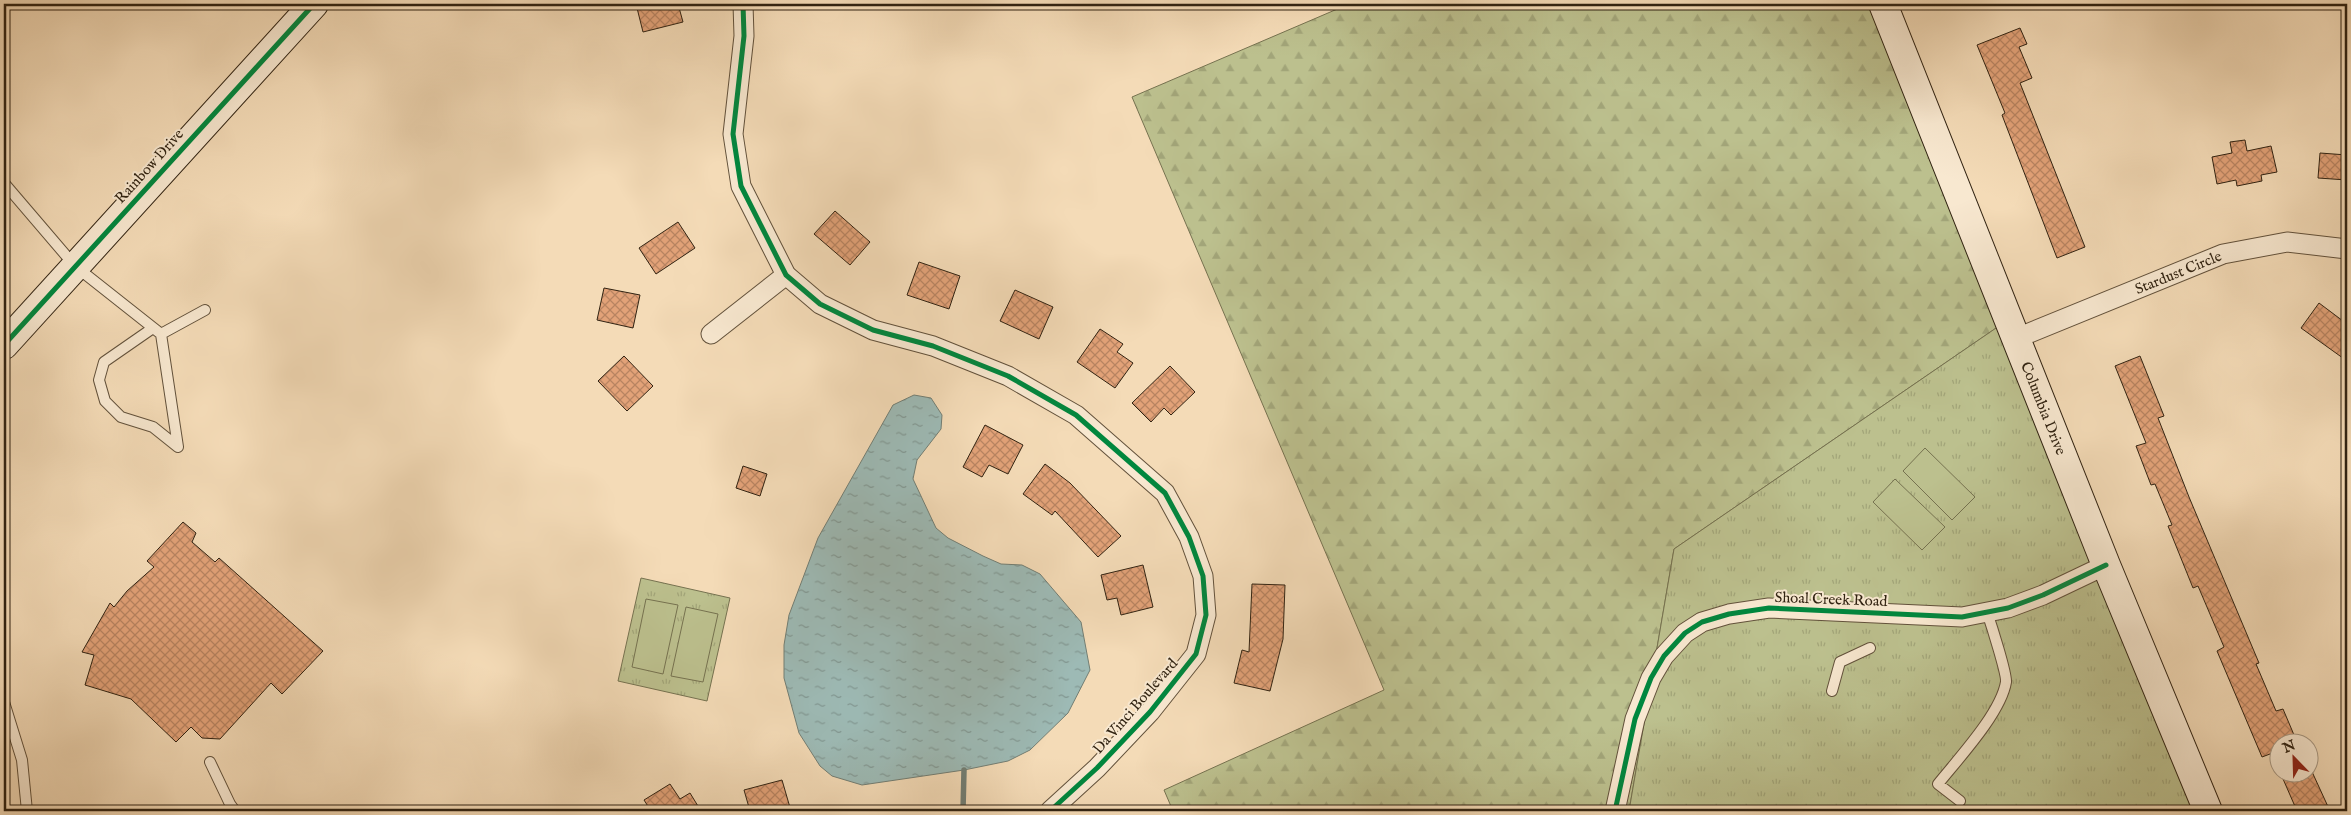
<svg xmlns="http://www.w3.org/2000/svg" width="2351" height="815" font-family="'IM FELL English',serif">
  <style>
    .forest { fill: url(#forest-firs); stroke: #767250 }
    .park { fill: url(#park-tufts); stroke: #767250 }
    .pitch { fill: #bcc08e; stroke: #767250 }
    .water { fill: url(#water-ripples); stroke: #727e74 }
    .lines { fill: none; stroke-linecap: round; stroke-linejoin: round }
    .stream { stroke: #727e74; stroke-width: 5.5 }
    .building { fill: url(#building-cross-hatch); stroke: #312312 }
    .lane-casing { stroke: #62513b; stroke-width: 12 }
    .street-casing { stroke: #62513b; stroke-width: 21 }
    .secondary-casing { stroke: #312312; stroke-width: 30 }
    .lane { stroke: #f8e8d0; stroke-width: 10 }
    .street { stroke: #f8e8d0; stroke-width: 19 }
    .secondary { stroke: #f8e8d0; stroke-width: 28 }
    .cycleway-casing { stroke: #f8e8d0; stroke-width: 8 }
    .cycleway { stroke: #00873e; stroke-width: 5 }
    .labels { text-anchor: middle; stroke-width: 4; stroke-linejoin: round; paint-order: stroke }
    .street-label { font-size: 15px; fill: #312312; stroke: #f8e8d0 }
  </style>
  <defs>
    <pattern id="forest-firs" width="22" height="20" patternUnits="userSpaceOnUse" patternTransform="scale(1.25)"><rect width="22" height="20" fill="#bcc08e"/><path d="M5 1l3.5 6h-7zM16 11l3.5 6h-7z" fill="#a2a579"/></pattern>
    <pattern id="park-tufts" width="24" height="20" patternUnits="userSpaceOnUse" patternTransform="scale(1.25)"><rect width="24" height="20" fill="#bcc08e"/><path d="M3 7l-1-3M5 7V3M7 7l1-3M15 17l-1-3M17 17v-4M19 17l1-3" fill="none" stroke="#a2a579"/></pattern>
    <pattern id="water-ripples" width="26" height="14" patternUnits="userSpaceOnUse" patternTransform="scale(1.25)"><rect width="26" height="14" fill="#9dbab5"/><path d="M2 4q2-2 4 0t4 0M15 11q2-2 4 0t4 0" fill="none" stroke="#819792"/></pattern>
    <pattern id="building-cross-hatch" width="8" height="8" patternUnits="userSpaceOnUse" patternTransform="scale(1.25)"><rect width="8" height="8" fill="#e2a278"/><path d="M0 0l8 8M0 8l8-8" fill="none" stroke="#b88461"/></pattern>
  </defs>
  <rect width="100%" height="100%" fill="#f4dbb7"/>
  <filter id="stains"><feTurbulence type="fractalNoise" baseFrequency=".004" numOctaves="4"/><feColorMatrix values="0 0 0 0 .2 0 0 0 0 .09 0 0 0 0 .02 0 0 0 .5 -.17"/></filter>
  <radialGradient id="worn" r=".72"><stop offset=".6" stop-color="#630" stop-opacity="0"/><stop offset="1" stop-color="#630" stop-opacity=".3"/></radialGradient>
  <path class="forest" d="M1349,4H1877L1999,326L1674,549L1629,811H1173L1164,790L1384,690L1132,97Z"/>
  <path class="park" d="M1999,326L2207,811H1629L1674,549Z
    M641,578L730,598L707,701L618,681Z"/>
  <path class="pitch" d="M1925,448L1975,497L1952,520L1903,471Z
    M1895,479L1945,527L1922,550L1873,502Z
    M646,599L678,605L663,674L632,667Z
    M686,607L718,614L703,682L671,676Z"/>
  <path class="water" d="M914,395L931,398L942,415L941,429L917,460L913,479L936,528L948,538L983,556L1001,564L1022,565L1040,574L1081,622L1090,670L1068,713L1030,750L1008,761L964,770L862,785L832,776L820,766L799,733L784,678V645L789,615L818,538L893,405Z"/>
  <g class="lines">
    <path class="stream" d="M963,811L964,770"/>
  </g>
  <path class="building" d="M636,4H678L683,22L643,32Z
    M2020,28L2027,44L2019,47L2032,78L2020,83L2085,247L2057,258L2002,115L2005,113L1977,45Z
    M2245,140L2247,151L2271,146L2277,172L2261,175L2262,181L2237,186L2236,180L2217,184L2212,157L2232,153L2230,142Z
    M2320,153L2347,155V180L2318,178Z
    M835,211L870,242L850,265L814,234Z
    M678,222L695,248L656,274L639,248Z
    M919,262L960,276L949,309L907,295Z
    M604,288L640,295L633,328L597,320Z
    M1015,290L1053,307L1039,339L1000,321Z
    M2319,303L2347,324V361L2301,328Z
    M1100,329L1123,344L1117,352L1133,363L1115,388L1077,362Z
    M624,356L653,386L627,411L598,381Z
    M2140,356L2164,416L2158,418L2189,497L2259,663L2256,664L2276,711L2283,709L2297,742H2278V751L2262,757L2217,651L2224,647L2198,586L2193,588L2168,526L2172,525L2155,484L2151,485L2136,446L2146,443L2115,366Z
    M1170,366L1195,392L1171,415L1164,408L1151,422L1132,403Z
    M985,425L1023,445L1008,474L989,465L982,477L963,467Z
    M1045,464L1070,483L1121,536L1098,557L1055,511L1052,515L1023,494Z
    M743,466L767,474L760,496L736,488Z
    M183,522L196,533L192,542L215,562L219,558L323,651L282,694L271,683L220,739L202,738L191,727L176,742L131,699L85,685L94,655L82,652L110,603L114,607L127,591L154,567L147,561Z
    M1143,565L1153,607L1121,615L1117,598L1107,600L1101,575Z
    M1252,584L1285,585L1283,639L1270,691L1234,683L1242,650L1249,652Z
    M2308,763L2330,811H2297L2280,772H2308Z
    M782,780L791,811H750L744,790Z
    M670,784L680,799L690,793L701,811H651L644,800Z"/>
  <g class="lines">
    <g class="lane-casing">
      <path id="lane" d="M4,183L75,266L161,334L205,310
        M153,328L104,362L99,380L105,401L121,417L153,427L178,447
        M161,334L178,447
        M1832,691L1840,662L1870,648
        M4,702L22,760L27,811
        M210,762L230,804L235,811
        M1960,801L1938,784C1958,759 2001,713 2006,682C2007,674 1991,624 1987,612"/>
    </g>
    <g class="street-casing">
      <g id="street">
        <path d="M743,4L744,36L733,134L741,186L786,275L820,304L873,330L933,346L1008,376L1076,415L1165,493L1189,537L1203,576L1206,615L1196,654L1150,712L1097,768L1050,811"/>
        <path d="M711,334L786,275"/>
        <path id="s1" d="M2017,338L2223,254L2287,242L2347,249"/>
        <path d="M1615,811L1635,719L1651,678L1664,656L1685,633L1702,622L1729,614L1769,608L1962,617L2008,608L2043,595L2106,565"/>
      </g>
    </g>
    <g class="secondary-casing">
      <g id="secondary">
        <path id="s2" d="M1883,4L2106,565L2208,811"/>
        <path d="M4,345L314,4"/>
      </g>
    </g>
    <use href="#lane" class="lane"/>
    <use href="#street" class="street"/>
    <use href="#secondary" class="secondary"/>
    <g class="cycleway-casing">
      <path id="cycleway" d="M743,4L744,36L733,134L741,186L786,275L820,304L873,330L933,346L1008,376L1076,415L1165,493L1189,537L1203,576L1206,615L1196,654L1150,712L1097,768L1050,811
        M4,345L314,4
        M1615,811L1635,719L1651,678L1664,656L1685,633L1702,622L1729,614L1769,608L1962,617L2008,608L2043,595L2106,565"/>
    </g>
    <use href="#cycleway" class="cycleway"/>
  </g>
  <g class="labels">
    <g class="street-label">
      <text transform="translate(149 166) rotate(-48)" y="5">Rainbow Drive</text>
      <text dy="5" stroke="none"><textPath href="#s1" startOffset="174">Stardust Circle</textPath></text>
      <text dy="5" stroke="none"><textPath href="#s2" startOffset="435">Columbia Drive</textPath></text>
      <text transform="translate(1831 599) rotate(2)" y="5">Shoal Creek Road</text>
      <text transform="translate(1135 706) rotate(-49)" y="5">Da Vinci Boulevard</text>
    </g>
  </g>
  <rect width="2351" height="815" fill="none" stroke="#f4dbb7" stroke-width="20"/>
  <rect x="5" y="5" width="2341" height="805" fill="none" stroke="#312312" stroke-width="2.5"/>
  <rect x="10" y="10" width="2331" height="795" fill="none" stroke="#312312"/>
  <g transform="translate(2294 758) rotate(337)"><circle r="24" fill="#f8e8d0" stroke="#a89984"/>
  <path d="M0-4L9 19L0 12L-9 19Z" fill="#8f2418"/>
  <text y="-8" font-size="14" font-weight="bold" text-anchor="middle" fill="#312312">N</text>
  </g>
  <rect width="100%" height="100%" filter="url(#stains)"/>
  <rect width="100%" height="100%" fill="url(#worn)"/>
</svg>
